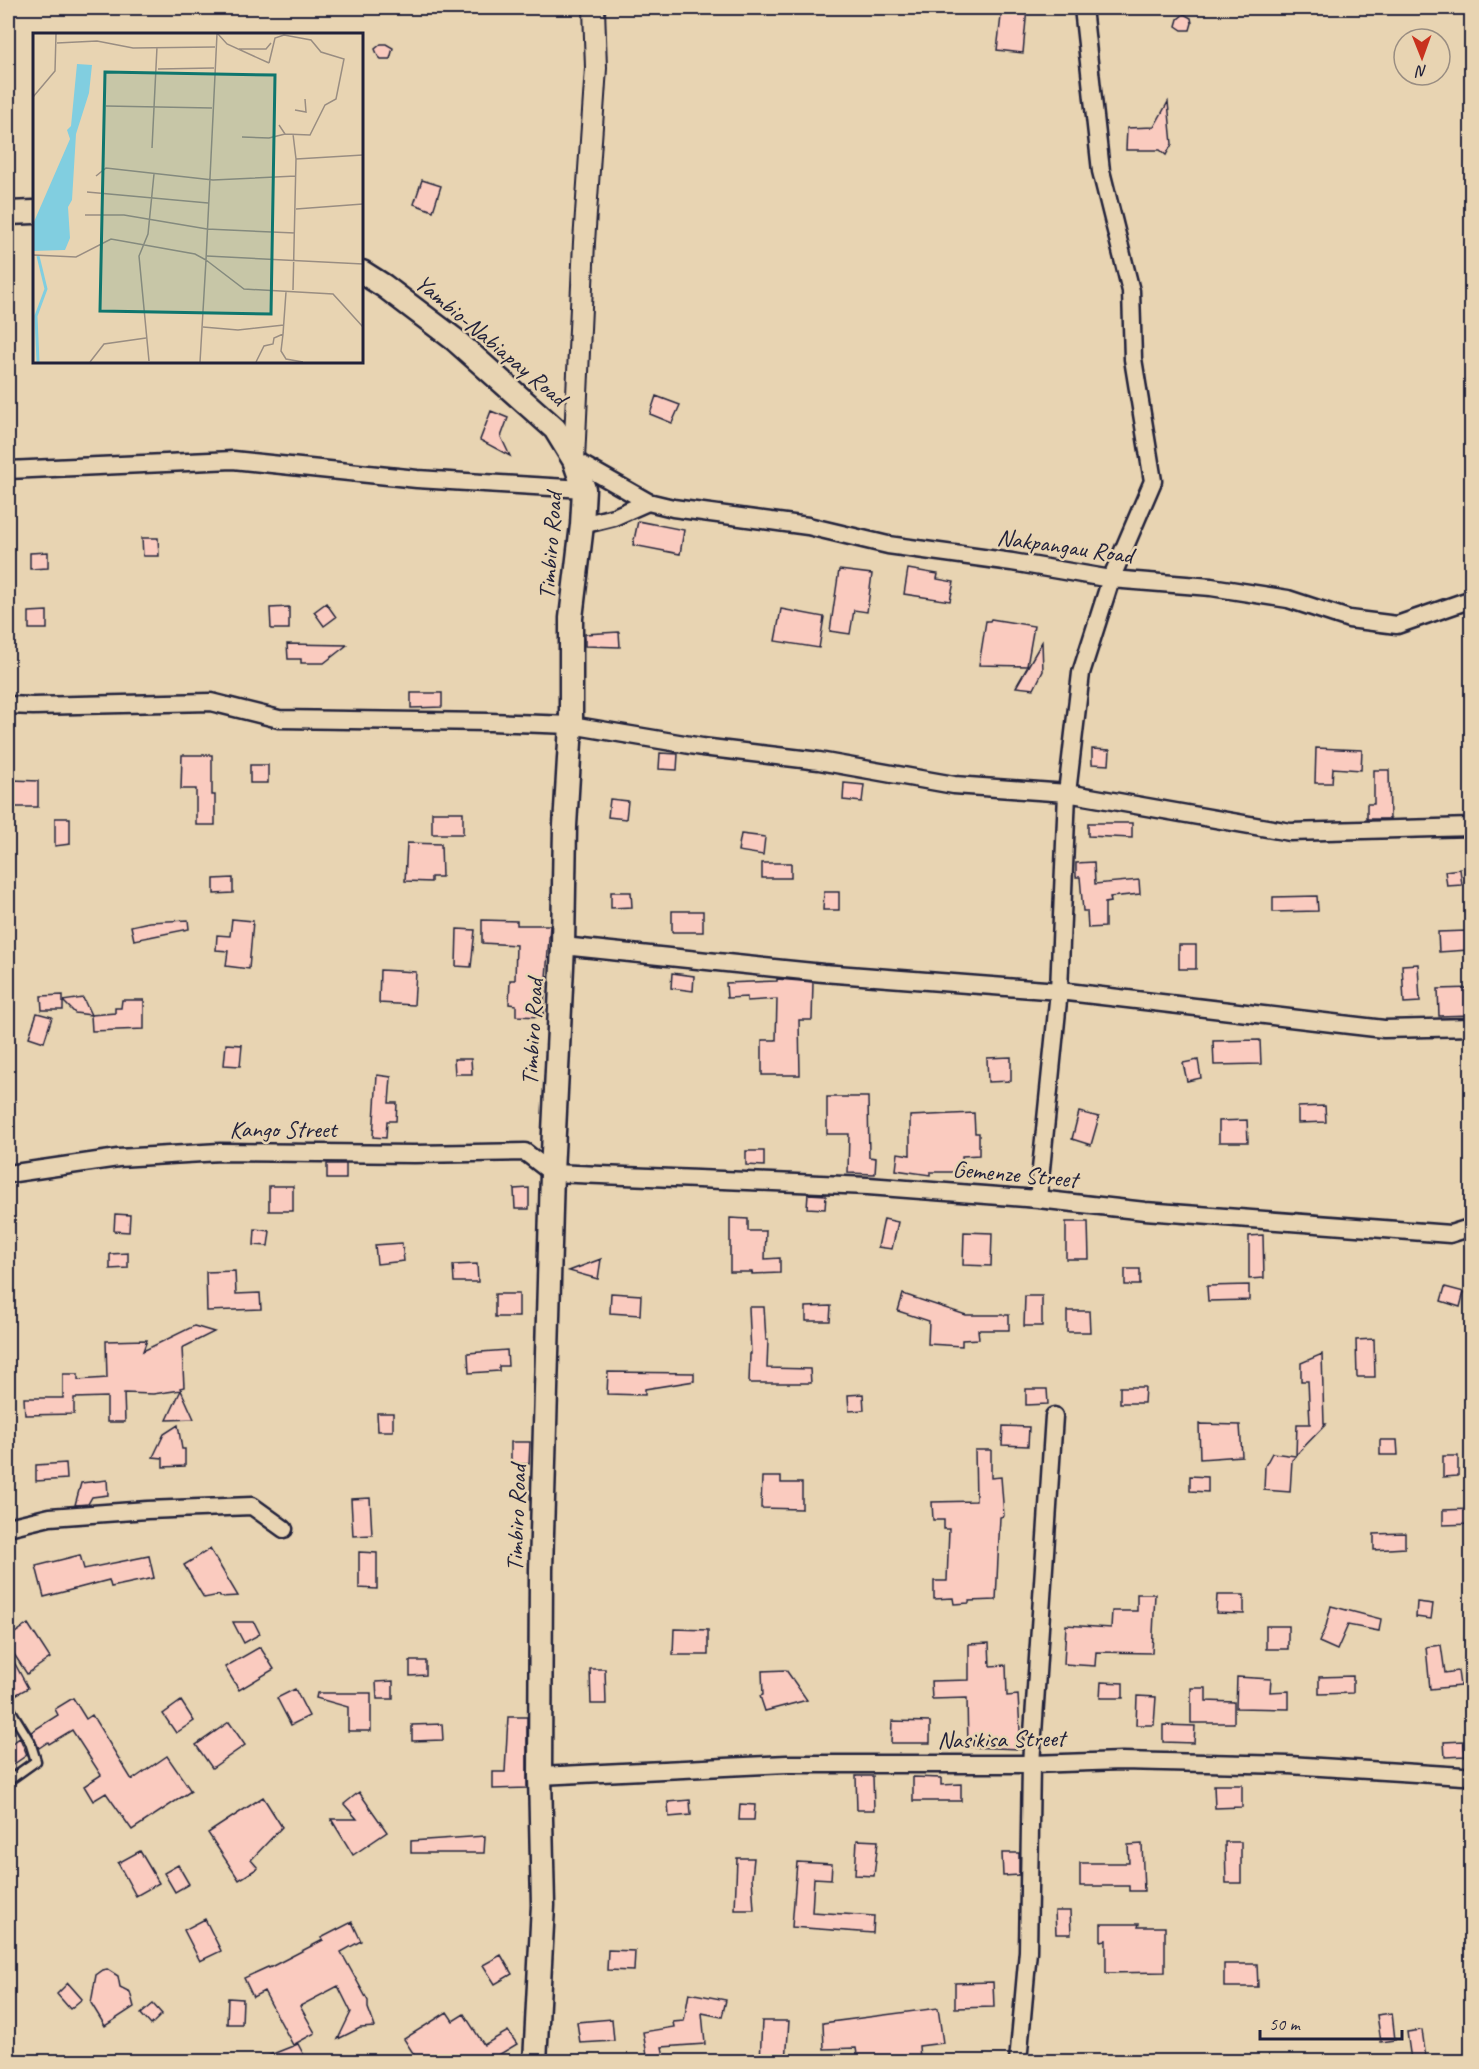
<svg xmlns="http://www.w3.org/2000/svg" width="1479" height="2069" font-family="Caveat,sans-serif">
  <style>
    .building { fill: #facbbf; stroke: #22223b; stroke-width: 1.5 }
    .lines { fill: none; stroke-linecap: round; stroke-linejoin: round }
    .service-casing { stroke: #22223b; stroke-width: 13 }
    .minor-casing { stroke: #22223b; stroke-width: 21 }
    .tertiary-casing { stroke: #22223b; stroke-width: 24 }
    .secondary-casing { stroke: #22223b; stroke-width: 27 }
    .service { stroke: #e8d4b2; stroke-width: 8 }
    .minor { stroke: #e8d4b2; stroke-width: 16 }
    .tertiary { stroke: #e8d4b2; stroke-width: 20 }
    .secondary { stroke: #e8d4b2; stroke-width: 22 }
    .labels { text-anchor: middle; stroke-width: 5; stroke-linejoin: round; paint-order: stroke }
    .street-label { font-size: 24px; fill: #22223b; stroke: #e8d4b2 }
    .inset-river { fill: none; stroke: #81cee0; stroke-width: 3 }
    .inset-road { fill: none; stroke: #998d82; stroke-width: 1.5 }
    .view { fill: #0f766e; fill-opacity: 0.15; stroke: #0f766e; stroke-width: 3 }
    .inset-edge { fill: none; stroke: #22223b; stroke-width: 3 }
  </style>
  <rect width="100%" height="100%" fill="#e8d4b2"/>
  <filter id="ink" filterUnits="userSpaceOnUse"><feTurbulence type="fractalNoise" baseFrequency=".0167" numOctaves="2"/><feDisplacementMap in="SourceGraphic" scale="12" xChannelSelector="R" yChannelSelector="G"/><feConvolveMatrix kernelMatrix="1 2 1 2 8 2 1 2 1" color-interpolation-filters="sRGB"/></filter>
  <g filter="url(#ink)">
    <path class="building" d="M1002,8H1027L1023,53L997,50Z
      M1184,14L1191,18L1192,23L1190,30H1182L1176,26L1178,19Z
      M381,44H386L393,48L390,59H381L378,56L375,49Z
      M1168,102L1172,144L1166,155L1160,150H1126L1127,128L1154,127Z
      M422,180L441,186L433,211L414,204Z
      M656,396L680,405L672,423L650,414Z
      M491,411L508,418L501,437L510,456L480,440Z
      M638,521L684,530L680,554L633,545Z
      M142,538H158L159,556H143Z
      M48,552V568L30,569V553Z
      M908,569L938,574L937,579L954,582L950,601L904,594Z
      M839,570L872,574L867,612L854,610L850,634L830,631Z
      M326,603L336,617L324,626L314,612Z
      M289,607V629H271L270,608Z
      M781,609L824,617L819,648L775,641Z
      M47,611V629H29V612Z
      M991,619L1034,626L1027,666L979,665L986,621H990Z
      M619,632L620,647L585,646V634Z
      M1042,642L1043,671L1034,689L1016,687Z
      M287,644L347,645L324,663H301V659H288Z
      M411,693H442V707L411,708Z
      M1316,748L1362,750L1361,770L1333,768L1332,783H1315Z
      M1092,749L1110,750L1109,765L1092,764Z
      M660,753L678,754L677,770L659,769Z
      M182,755H212V795H215V825H196V789H181Z
      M250,765H268V783H250Z
      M1374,770H1389L1390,819H1367V804H1374Z
      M12,780L38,781V807H12Z
      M844,783L864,785L862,802L843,800Z
      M610,799L628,801L626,819L608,817Z
      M432,812H463V834H432Z
      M55,818H70V844L55,846Z
      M1088,823H1132V838L1088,836Z
      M741,834L765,837L763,855L738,851Z
      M407,843L441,844L442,877H431V882L405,881Z
      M1094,862L1095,884L1139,880L1140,894L1110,897L1111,902L1105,903V927L1088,928L1087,911H1083L1080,877H1076V863Z
      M762,863H791V878H762Z
      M1460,869L1462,885L1447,886L1445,871Z
      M233,878V893L214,894V879Z
      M611,892H631L632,907L611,908Z
      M824,892H839V910H823Z
      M1317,896L1318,911L1273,912V897Z
      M672,911H703V932H672Z
      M232,919L253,921L249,969L226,966L228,951L216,950L217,935L230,936Z
      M188,920L189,929L134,940L131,926L149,922Z
      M482,920L517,921V925H550L543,1017L516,1016V1005L509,1004L510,980H515L516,945L482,943Z
      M457,929L475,930L471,967L456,966Z
      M1467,931L1468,950L1439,952L1438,932Z
      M1179,945H1196V969H1179Z
      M1418,964L1420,1002L1404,1003L1402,965Z
      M380,970L416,972L414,1005L379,1003Z
      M672,973L694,976L693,991L671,988Z
      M777,979L813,982L812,1020H799L800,1075H762V1040H776L777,999L747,1001V997L727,998L726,983L777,981Z
      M1472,988V1015L1439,1016L1438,989Z
      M63,995V1001L83,998L91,1015L115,1013V1008H121L122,1000H144V1029L92,1031L91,1015L75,1013L63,1001V1010H42L41,996Z
      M37,1013L52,1017L44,1042L29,1037Z
      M1260,1040L1261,1064L1214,1065L1213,1041Z
      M226,1044L242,1045L240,1066L224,1065Z
      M1011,1057V1081L988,1082L987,1058Z
      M454,1059H471L472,1074H455Z
      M1198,1060L1201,1078L1187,1081L1183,1063Z
      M377,1075L391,1077L389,1103H397L396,1121H387L386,1138L373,1137Z
      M827,1097H868L869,1157L876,1158L875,1174L848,1173L849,1134H827Z
      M1325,1106L1326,1122L1298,1123V1107Z
      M1079,1112L1099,1117L1091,1145L1072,1139Z
      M974,1113L975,1133H979V1155L962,1156V1172H930V1175L896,1170L898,1153L910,1155V1116Z
      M1247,1120L1248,1142H1219V1121Z
      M746,1151H764V1166L746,1165Z
      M327,1164H346V1179H327Z
      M269,1186H293V1211H269Z
      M529,1188V1209H515L514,1189Z
      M808,1194L826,1195L825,1209L807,1208Z
      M115,1214L130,1215L129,1232L114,1231Z
      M730,1218L748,1219V1231H766L765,1259L780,1258V1273L752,1274V1272H730Z
      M884,1219L898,1222L892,1249L878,1247Z
      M1066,1222H1088L1089,1259H1066Z
      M255,1229L270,1231L268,1246L254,1245Z
      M964,1232L992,1233L991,1266L963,1265Z
      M1263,1235L1264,1278L1249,1279V1236Z
      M402,1243L404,1261L377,1264L375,1245Z
      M128,1253V1268L110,1269V1254Z
      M601,1259L598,1279L569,1271Z
      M477,1264L478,1282H454L453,1265Z
      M1125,1269H1140V1285H1125Z
      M235,1271L236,1294L260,1293L261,1309L207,1311L206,1272Z
      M1249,1285V1300L1208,1301L1207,1286Z
      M1445,1287L1464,1292L1460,1307L1441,1301Z
      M611,1293L641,1295L640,1315L610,1313Z
      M495,1294H519V1317H495Z
      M903,1294L966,1315H1009V1330H978L979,1339L962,1340V1346L928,1344L929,1321L898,1311Z
      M1025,1296H1042V1326H1024Z
      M831,1306L830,1321H806V1307Z
      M749,1307H764L766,1340H768L767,1368L810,1369L811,1383H749L750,1354H751Z
      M1067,1311H1089L1090,1332H1067Z
      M194,1326L214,1332L182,1348L184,1387L180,1388L194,1419L167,1420L181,1390L153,1394L124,1393L125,1422H107V1397L74,1398V1414L25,1415L24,1398H63V1374H78V1380L107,1378L106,1341L147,1340L143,1351Z
      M1374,1339L1375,1377H1357L1356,1340Z
      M507,1350L508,1366H499V1371L469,1373L468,1353Z
      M1322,1354L1324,1424H1326L1296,1455L1297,1424H1310L1308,1381H1301V1363Z
      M608,1372L694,1373V1381L645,1389V1395L607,1394Z
      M1120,1387H1145L1144,1403H1120Z
      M1026,1389H1047L1048,1404L1026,1405Z
      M863,1394L864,1410L849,1411L848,1395Z
      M377,1413H393V1431H378Z
      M1199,1424L1240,1425L1242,1456L1200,1459Z
      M178,1425L182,1449H185V1466L163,1467V1458L153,1457L164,1434Z
      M1003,1426L1029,1427L1028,1446L1002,1445Z
      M1380,1440H1397L1398,1455H1380Z
      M511,1442H530L529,1464H511Z
      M975,1450H991V1478L1001,1477L1004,1516L1000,1517L996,1600L969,1601V1603L954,1604L953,1598L934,1599V1581H947L949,1529H944V1520H933L932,1502L976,1501Z
      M1272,1453L1296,1456L1292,1460L1290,1492L1264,1490L1265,1466Z
      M1443,1456H1458V1476L1443,1477Z
      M66,1463L67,1479L36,1481V1465Z
      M1190,1476L1208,1477V1492L1190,1491Z
      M762,1477H781V1483H802V1509L761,1508Z
      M107,1480L108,1495L92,1497L88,1504L75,1505L81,1483Z
      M370,1498L372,1535L353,1536L351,1499Z
      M1472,1509V1524L1443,1525V1510Z
      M1405,1533V1548L1374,1550V1534Z
      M210,1549L238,1596L220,1597L219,1595L204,1598L184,1565Z
      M359,1552L377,1553V1589L359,1588Z
      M80,1555L84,1569L149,1556L154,1578L111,1587L109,1580L44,1597L36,1566Z
      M1137,1594H1155L1152,1653L1096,1652L1095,1666L1064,1664L1066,1625L1111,1628L1112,1611H1137Z
      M1217,1595H1244V1614L1216,1613Z
      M1417,1602L1433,1604L1431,1619L1416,1617Z
      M1331,1606L1381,1619L1379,1631L1348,1625L1337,1650L1319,1642L1326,1626Z
      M233,1622H254L260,1634L244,1643Z
      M28,1624L50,1658L27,1674L8,1645V1638Z
      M1266,1626H1288V1649H1266Z
      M674,1629L708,1630V1655H673Z
      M989,1643L990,1666L1006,1665L1007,1696L1018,1695L1021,1749L968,1747L967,1698L932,1699L931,1681L969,1680V1644Z
      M1441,1645L1445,1673L1458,1671L1460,1686L1430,1689L1426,1647Z
      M260,1647L274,1669L239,1690L225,1667Z
      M8,1651L28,1688L8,1699Z
      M410,1661H426V1675L410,1676Z
      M590,1669H605L606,1704H591Z
      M786,1670L807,1700L765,1711L760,1696L763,1695L762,1671Z
      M1353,1676V1693L1319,1694V1677Z
      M1237,1677L1271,1679L1270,1692L1289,1691V1709L1236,1708Z
      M393,1681V1699H377L376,1682Z
      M1101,1682L1123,1683V1698H1100Z
      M1191,1688H1206V1701L1234,1702V1723H1191Z
      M295,1689L309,1716L291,1725L277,1698Z
      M317,1693H371V1731H348V1707L316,1698Z
      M1137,1696L1156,1697L1154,1725H1136Z
      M73,1698L86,1719L92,1715L132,1780L167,1756L191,1791L132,1830L106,1793L93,1801L84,1786L101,1775L72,1730L49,1744L48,1742L39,1748L31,1732L58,1715L55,1709Z
      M181,1701L194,1721L176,1733L163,1714Z
      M508,1717H527V1788L493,1789V1772H505Z
      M892,1721L930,1722V1743H891Z
      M229,1722L245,1745L212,1768L196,1745Z
      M442,1724L443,1740L412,1741V1725Z
      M1163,1725L1195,1726L1194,1743L1163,1742Z
      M20,1738L27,1755L8,1768V1746Z
      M1464,1741L1465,1756L1445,1757L1444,1742Z
      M856,1776H873L874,1810H857Z
      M913,1777L941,1778V1785L961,1784V1801H913Z
      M1214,1785H1242V1807L1215,1808Z
      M359,1792L387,1832L353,1855L331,1819H357L344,1804Z
      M263,1797L282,1827L251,1860L258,1868L239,1880L208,1833Z
      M690,1800L691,1815L669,1817L668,1802Z
      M740,1804L755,1805L754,1820H739Z
      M485,1836L484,1853H411V1841Z
      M857,1840L878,1841L874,1876L855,1875Z
      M1225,1842H1241V1883H1226Z
      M1142,1844L1144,1891H1129V1886H1080V1863H1129L1128,1845Z
      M140,1851L159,1883L136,1896L118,1863Z
      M1002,1853H1019V1875L1003,1876Z
      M737,1858H754L752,1878L754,1910H735Z
      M797,1862L832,1864L831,1879L814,1878L812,1912L874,1916L873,1933L792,1927Z
      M178,1865L189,1884L175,1892L164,1873Z
      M1055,1911H1070L1071,1934H1056Z
      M205,1919L221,1951L200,1961L184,1930Z
      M352,1922L361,1941L341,1952L368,2001V2008L375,2027L360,2028L338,2039L351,2012L338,1986L300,2006L315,2033L293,2045L264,1991L253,1997L244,1978L268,1967L269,1968L323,1940L321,1938Z
      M1101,1924H1139L1138,1927H1165V1972L1106,1973V1940L1101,1941Z
      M608,1950L635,1951L634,1971L607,1970Z
      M501,1955L512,1974L495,1984L483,1965Z
      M1224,1964H1257L1258,1987H1224Z
      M107,1969L118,1976L120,1987L130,1992L134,2007L105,2026L91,2003L96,1975L103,1970Z
      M993,1982L994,2007L955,2008V1983Z
      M68,1983L82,1999L70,2009L57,1994Z
      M689,1993L726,2000L722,2017L702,2013L705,2044L662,2047L665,2061H648L643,2032L674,2027L673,2022L684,2021Z
      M228,1998L243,1999L242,2024H227Z
      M153,2004L162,2014L151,2025L141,2014Z
      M938,2008L943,2043L919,2046L920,2059L893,2061V2057L858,2061L856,2048L824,2049L823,2023Z
      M447,2012L453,2021L464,2014L484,2045L508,2031L517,2044L492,2059L494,2061H418L404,2039Z
      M1392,2013L1395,2040L1381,2042L1377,2015Z
      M612,2019L614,2041L580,2043L577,2022Z
      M762,2021H789L786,2061H760Z
      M1422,2030L1426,2058L1411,2060L1407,2032Z
      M298,2044L307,2061H255Z"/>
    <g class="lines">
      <g class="service-casing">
        <path id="service" d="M8,1706L30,1742L36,1761L8,1781"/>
      </g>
      <g class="minor-casing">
        <path id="minor" d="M574,460L648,502L673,508L808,526L888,545L1012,562L1111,579L1211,587L1288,599L1349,619L1397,625L1472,599
          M8,470L233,460L417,479L584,489
          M582,525L614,517L648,502
          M8,705L33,706L211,702L279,719L490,722L571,725L702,747L819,761L954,785L1067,793L1290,832L1472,827
          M563,946L823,973L1059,991L1384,1029L1472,1027
          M8,1174L118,1158L220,1152L414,1154L525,1152L552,1173L868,1186L1038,1199L1145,1211L1450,1234L1472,1227
          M1038,1199L1059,991L1067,793L1081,673L1111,579L1153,481L1133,359L1131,291L1101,171L1083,8
          M8,1527L50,1517L147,1510L252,1506L284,1529
          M540,1776L787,1764H1031L1122,1761L1289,1765L1463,1776
          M1018,2062L1028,1951L1031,1764L1054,1416"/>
      </g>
      <g class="tertiary-casing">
        <path id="tertiary" d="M574,460L584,242L596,68L594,8"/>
      </g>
      <g class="secondary-casing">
        <path id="secondary" d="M8,213L34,212
          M362,272L384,286L454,339L555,429L574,460L584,489L582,525L571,618V725L565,826L563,946L552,1173L541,1570L540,1776L543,1905L535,2062"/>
      </g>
      <use href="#service" class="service"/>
      <use href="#minor" class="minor"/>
      <use href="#tertiary" class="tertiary"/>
      <use href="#secondary" class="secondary"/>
    </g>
  </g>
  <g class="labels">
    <g class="street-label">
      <text transform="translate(491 340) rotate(40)" y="8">Yambio-Nabiapay Road</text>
      <text transform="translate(550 546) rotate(-86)" y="8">Timbiro Road</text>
      <text transform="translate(1065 546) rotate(8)" y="8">Nakpangau Road</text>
      <text transform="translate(532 1032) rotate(-87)" y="8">Timbiro Road</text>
      <text x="283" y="1137">Kango Street</text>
      <text transform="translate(1015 1174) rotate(5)" y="8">Gemenze Street</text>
      <text transform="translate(516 1518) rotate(-88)" y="8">Timbiro Road</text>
      <text transform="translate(1001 1739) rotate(-1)" y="8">Nasikisa Street</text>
    </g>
  </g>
  <g transform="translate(33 33)">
    <rect width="330" height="330" fill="#e8d4b2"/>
    <path d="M44,31L59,32L56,60L43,101L39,167L35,174L37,205L32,217L0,218V191L37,106L34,97L38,93Z" fill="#81cee0"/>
    <path class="inset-river" d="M5,329L3,283L13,256L5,223"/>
    <path class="inset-road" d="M184,1L173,227L211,256L300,261L330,294M185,1L194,11L236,30M24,10L64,8L100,15L182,14M206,16H233L238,10M236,30L242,5L251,2L278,7L288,19L311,26L303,66L292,72L277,102L252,101L246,92M125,36L181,35M0,64L22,38L23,1M73,73L179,75M262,77L273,79L272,66M209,104L236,105L252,101M119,115L124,14M263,126L330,122M63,143L73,135L180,147L263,143M54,159L175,170M263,176L330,171M52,182H91L174,196L262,200M0,222L43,224L78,206L162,221L173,227L167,329M174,223L330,231M260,257L263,126L260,101M170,294L205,297L251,292M250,301L253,259M116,328L106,223L115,201L121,141M57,329L71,311L113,305M223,329L231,313L240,311L241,305L250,301L248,318L253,326L270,329"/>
    <path class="view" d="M72,39L242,42L238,281L67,278Z"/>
    <rect width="330" height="330" class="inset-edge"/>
  </g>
  <rect width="1479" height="2069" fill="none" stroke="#e8d4b2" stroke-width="30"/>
  <rect x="15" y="15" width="1449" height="2039" fill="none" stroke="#22223b" stroke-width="2" filter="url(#ink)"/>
  <g transform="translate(1422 57) rotate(179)"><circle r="28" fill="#e8d4b2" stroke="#998d82" stroke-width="1.5"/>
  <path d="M0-4.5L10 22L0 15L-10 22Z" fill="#c8321e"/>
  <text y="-9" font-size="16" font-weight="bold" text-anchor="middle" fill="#22223b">N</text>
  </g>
  <path d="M1260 2030v9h142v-9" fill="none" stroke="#22223b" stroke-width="3"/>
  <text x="1269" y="2030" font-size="18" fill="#22223b" stroke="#e8d4b2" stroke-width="4.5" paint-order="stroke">50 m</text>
</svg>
